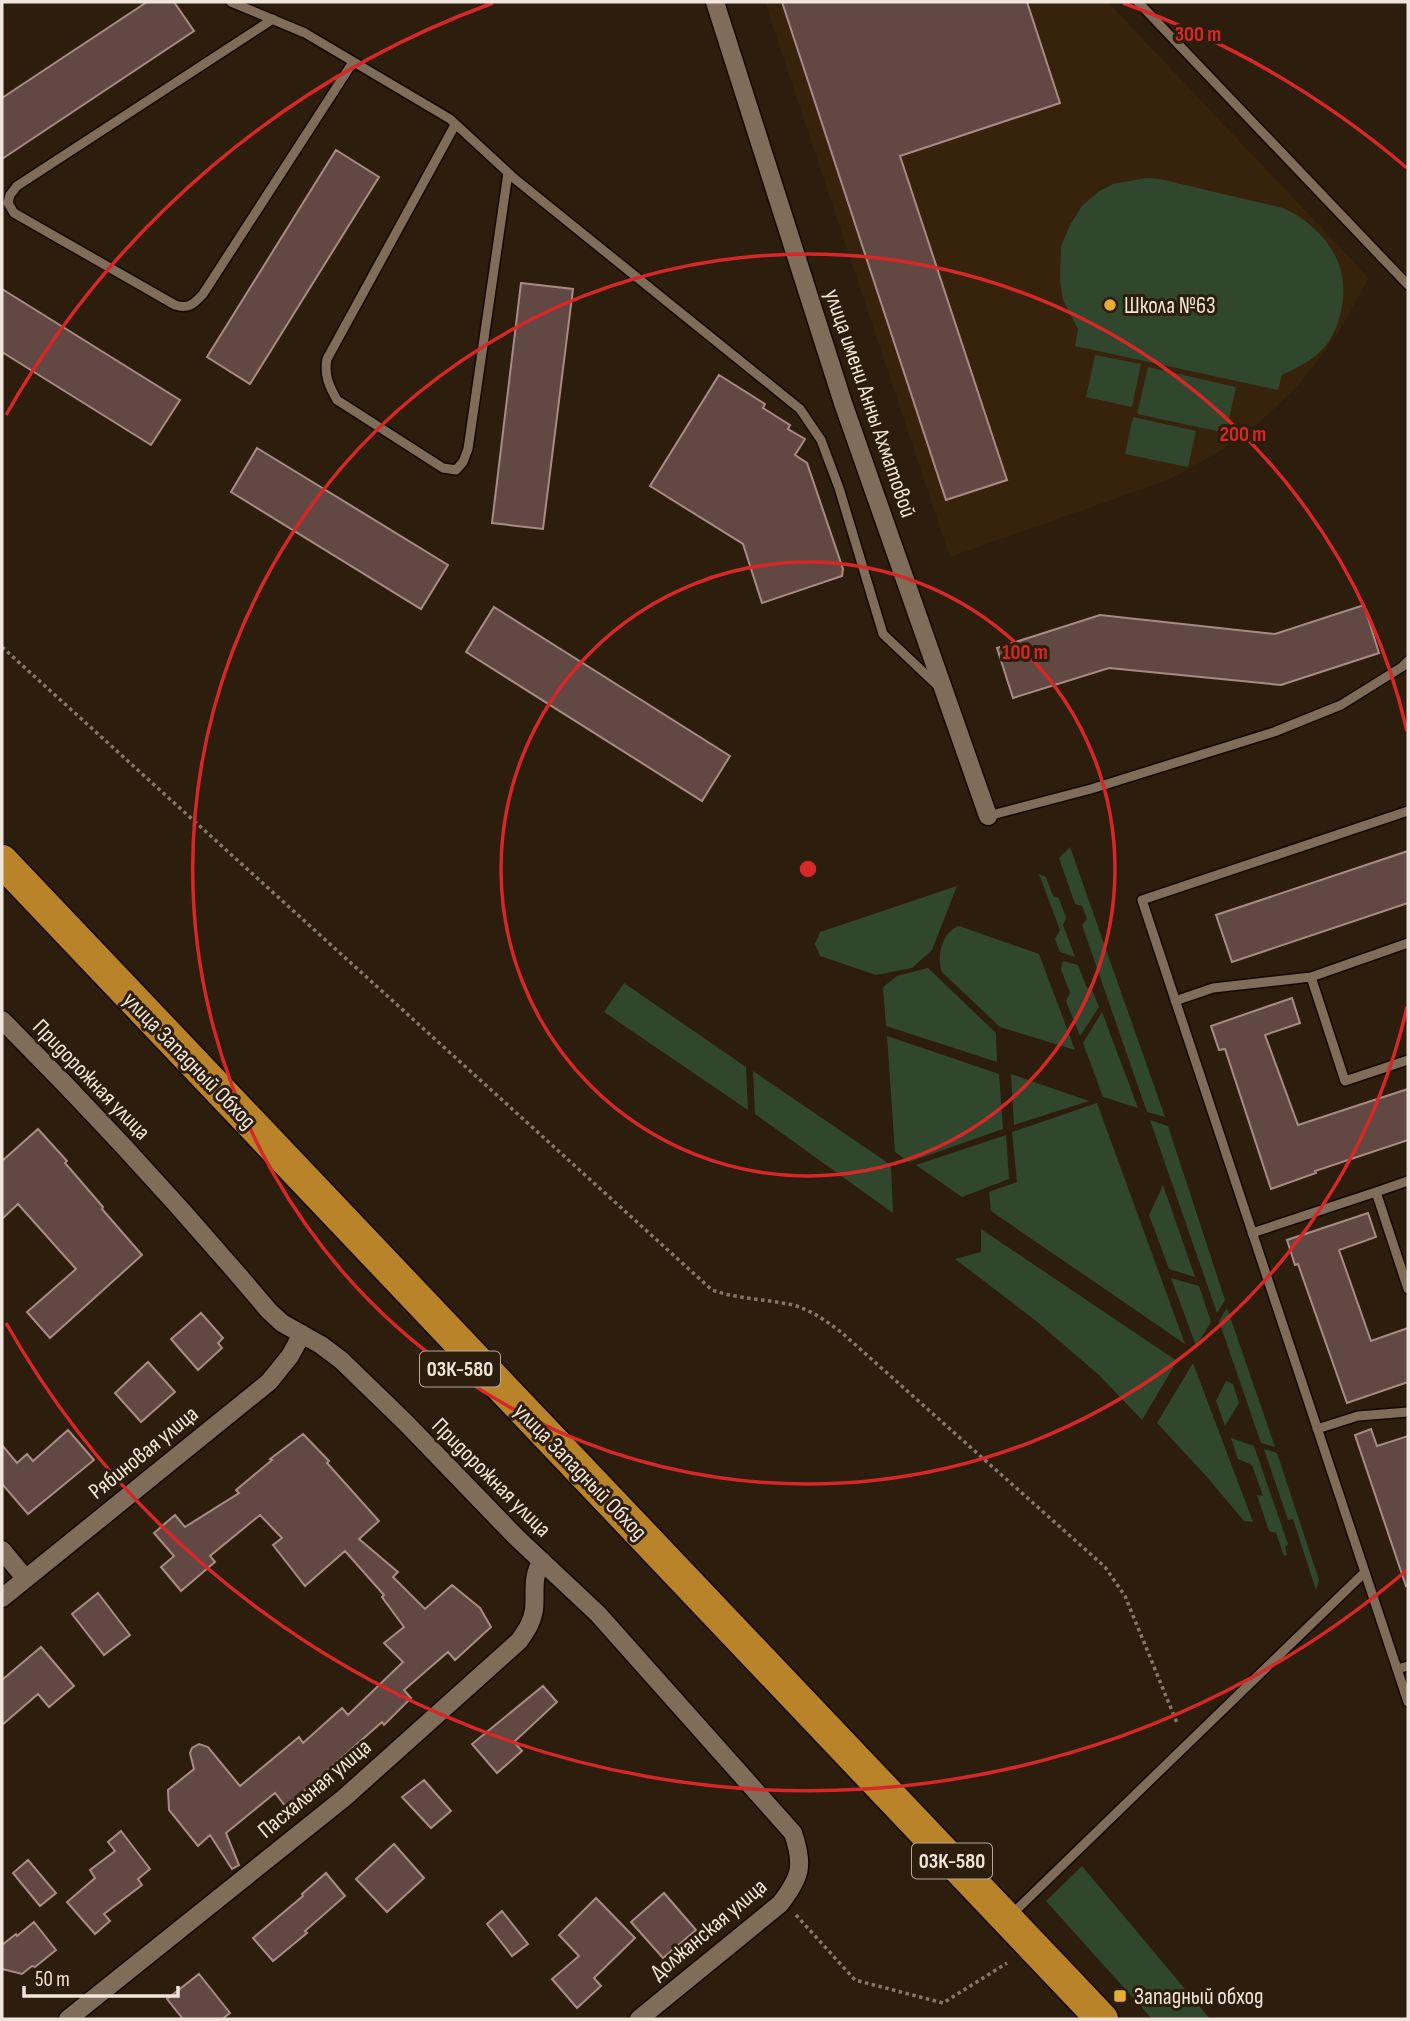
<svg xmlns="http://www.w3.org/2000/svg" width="1410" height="2021" font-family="'Sofia Sans Condensed',sans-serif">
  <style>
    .built { fill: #37220b }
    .green { fill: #31472d }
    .building { fill: #624842; stroke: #a98b85; stroke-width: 2 }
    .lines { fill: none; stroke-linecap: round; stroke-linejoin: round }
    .lane-casing { stroke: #140700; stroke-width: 12 }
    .street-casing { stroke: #140700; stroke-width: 21 }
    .highway-casing { stroke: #140700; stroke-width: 35 }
    .path { stroke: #85786a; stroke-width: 3.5; stroke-dasharray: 3.5 3.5; stroke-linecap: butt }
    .lane { stroke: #7f6c59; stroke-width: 9 }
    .street { stroke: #7f6c59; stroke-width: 18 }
    .highway { stroke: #b98429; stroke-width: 32 }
    .ring { fill: none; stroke: #d62828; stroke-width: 3.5 }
    .poi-dot { fill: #e8ab37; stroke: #2c1d0c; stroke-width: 2.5 }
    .labels { text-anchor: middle; stroke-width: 6; stroke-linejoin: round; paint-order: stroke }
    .shield { fill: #2c1d0c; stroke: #b6aa9d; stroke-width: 2 }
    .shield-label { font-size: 21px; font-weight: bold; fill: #f1e6db }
    .poi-label { font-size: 23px; fill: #f1e6db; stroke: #2c1d0c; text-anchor: start }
    .street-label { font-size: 23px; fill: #f1e6db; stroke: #2c1d0c }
    .centre { fill: #d62828; stroke: #2c1d0c; stroke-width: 3.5 }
    .ring-label { font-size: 21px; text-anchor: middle; font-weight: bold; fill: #d62828; stroke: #2c1d0c; stroke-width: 6; stroke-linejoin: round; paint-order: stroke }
  </style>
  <rect width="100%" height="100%" fill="#2c1d0c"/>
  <path class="built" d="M765,2H1108L1369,278L1339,332L1299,385L1259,423L1220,451L1171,479L950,557Z"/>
  <path class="green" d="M1146,178L1160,179L1283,208C1324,227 1352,264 1341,311C1338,325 1333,338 1323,349C1311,361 1297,368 1282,375L1278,390L1075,346L1078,329L1063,300L1060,281L1061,246L1070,225L1082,206L1098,192L1113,184Z
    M1095,355L1141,364L1132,407L1086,397Z
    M1148,367L1236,387L1226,433L1137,414Z
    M1133,417L1196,431L1188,467L1125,454Z
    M1070,847L1165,1117L1147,1112L1082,925L1087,919L1082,906L1075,904L1059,858Z
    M1039,874L1046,877L1053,896L1059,898L1066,918L1063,925L1075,957L1060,952L1055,939L1060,930Z
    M957,886L932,950L912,968L876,975L820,956L815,944L820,932Z
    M959,926L1039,954L1075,1050L1000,1027L942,972C936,958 942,931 959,926Z
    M1063,961L1078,965L1087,988L1091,987L1099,1007L1080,1036L1066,1001L1070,993L1061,969Z
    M928,968L996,1033L997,1062L886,1026L883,987L897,976Z
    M624,983L746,1067L748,1110L604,1012Z
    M1102,1012L1138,1108L1103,1097L1083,1043Z
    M887,1036L999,1074L1003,1129L909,1162L895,1152Z
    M753,1071L891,1165L893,1213L755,1114Z
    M1011,1074L1089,1101L1014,1125Z
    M1097,1103L1185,1344L991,1211L989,1192L1017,1182L1012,1132Z
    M1150,1120L1168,1126L1225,1300L1217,1313Z
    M1006,1135L1009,1179L962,1197L916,1165Z
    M1163,1185L1195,1277L1169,1269L1149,1215Z
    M981,1229L1177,1361L1142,1420L1100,1376L1035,1320L955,1259L981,1252Z
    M1171,1278L1199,1286L1211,1322L1196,1346Z
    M1227,1308L1275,1447L1261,1443L1219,1321Z
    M1193,1363L1253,1522L1244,1521L1207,1477L1157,1423Z
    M1226,1381L1233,1384L1239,1403L1225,1426L1216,1401Z
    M1231,1438L1254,1446L1288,1544L1285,1547L1287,1555L1284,1556L1276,1533L1269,1531L1257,1495L1263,1496L1252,1465L1238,1459Z
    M1264,1449L1277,1453L1319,1580L1316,1590L1293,1519L1288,1520Z
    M1082,1866L1210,2019H1152L1046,1901Z"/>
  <path class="building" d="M147,2H174L194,31L2,159V98Z
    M782,2H1027L1060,103L900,156L1007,480L946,500Z
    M336,150L379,177L250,384L207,357Z
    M521,283L573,289L543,529L492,523Z
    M2,289L180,400L151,445L2,352Z
    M719,375L765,404L763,408L790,425L788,429L805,439L795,455L807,463L843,569L842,576L762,603L743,544L650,486Z
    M257,448L448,565L421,609L231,492Z
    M1364,605L1379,653L1281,685L1109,668L1013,698L997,648L1100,615L1275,634Z
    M494,607L730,756L702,801L466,652Z
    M1408,851V903L1232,962L1216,915Z
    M1292,998L1300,1023L1265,1035L1298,1125L1408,1089V1140L1315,1171L1316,1173L1271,1189L1225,1049L1219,1050L1211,1026Z
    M38,1129L67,1161L65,1163L103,1207L102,1209L142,1255L50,1338L27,1312L76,1269L18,1204L2,1219V1161Z
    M1368,1213L1376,1237L1339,1250L1371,1341L1408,1328V1382L1347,1403L1298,1264L1295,1265L1287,1240Z
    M201,1313L223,1338L218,1343L222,1348L198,1370L171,1339Z
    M148,1362L175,1392L141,1422L115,1393Z
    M1371,1429L1377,1446L1408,1436V1585L1406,1586L1355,1435Z
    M68,1430L94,1460L28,1514L2,1484V1445L17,1463L27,1454L33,1461Z
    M303,1434L329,1461L327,1463L379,1521L359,1539L398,1572L393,1577L425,1609L452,1585L480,1608L491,1627L455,1660L448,1652L404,1690L411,1698L384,1725L382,1722L286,1807L275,1793L226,1833L239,1865L232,1869L210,1835L198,1846L169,1810L168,1790L194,1769L190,1753L192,1748L199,1744L208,1747L240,1786L299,1737L303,1743L342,1708L348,1715L403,1662L384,1643L404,1627L382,1597L384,1595L345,1551L305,1586L273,1545L282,1538L260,1515L210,1556L215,1562L181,1591L161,1567L174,1556L154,1533L175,1515L185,1527L239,1493L236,1490L272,1460L270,1459Z
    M98,1593L130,1635L104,1655L72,1614Z
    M41,1647L74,1686L49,1707L38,1694L2,1725V1680Z
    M543,1686L557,1702L514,1742L522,1751L497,1773L472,1744Z
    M424,1780L451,1811L431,1828L402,1797Z
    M121,1831L150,1869L138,1879L142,1885L104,1914L110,1921L95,1934L67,1902L95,1878L90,1870L115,1851L108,1842Z
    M394,1844L424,1878L387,1912L356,1879Z
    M28,1860L56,1893L40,1906L13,1873Z
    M326,1873L345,1896L305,1931L307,1933L273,1961L253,1938L303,1896L302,1894Z
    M664,1893L696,1930L663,1958L631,1922Z
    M596,1898L635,1938L594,1978L601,1986L577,2008L552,1979L579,1956L559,1935Z
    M502,1911L528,1944L512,1956L487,1924Z
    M34,1922L56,1950L35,1967L32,1966L22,1974L2,1969V1945L16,1934L17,1936Z
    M199,1974L230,2013L222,2019H183L167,1999Z"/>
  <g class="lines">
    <g class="lane-casing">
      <path id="lane" d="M231,2L305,33L450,119L515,179L800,409L821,440L839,488L883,634L938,686
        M1138,2L1408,285
        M273,19L17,186L10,195L8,203L14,213L175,305C188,309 193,305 203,294L353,62
        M455,125L327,359C324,375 329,386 337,400L443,468L456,470L463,462L468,449L508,173
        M1408,811L1142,900L1408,1702
        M988,816L1091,789L1274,732L1341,705L1402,667L1408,661
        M1311,977L1345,1081L1408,1060
        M1175,1001L1213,988L1311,977L1408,943
        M1376,1192L1408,1181
        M1252,1233L1376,1192L1408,1289
        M1317,1429L1358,1416L1408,1412
        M1397,1669L1408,1666
        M1011,1915L1365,1572"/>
    </g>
    <g class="street-casing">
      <path id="street" d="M715,2L843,403L988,816
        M2,1020C95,1113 184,1210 269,1311L282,1323L321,1345L341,1360L406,1423L516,1537L598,1614L793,1833C804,1865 801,1877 780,1904L639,2019
        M2,1550L25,1578
        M2,1598L269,1382L290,1356L302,1334
        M68,2019L344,1798L519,1641C526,1631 532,1623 534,1610C536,1593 531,1577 542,1561"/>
    </g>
    <g class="highway-casing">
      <path id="highway" d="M2,861L1102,2019"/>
    </g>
    <path class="path" d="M2,647L712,1290C738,1299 765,1299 793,1305C811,1310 826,1321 841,1332L1105,1567L1125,1596L1177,1723
      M796,1915L855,1980L943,2003L1007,1963"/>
    <use href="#lane" class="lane"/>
    <use href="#street" class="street"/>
    <use href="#highway" class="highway"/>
  </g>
  <g class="ring">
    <circle cx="808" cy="869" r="307"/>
    <path d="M1407 1007A615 615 0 1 1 1407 731"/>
    <path d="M1407 1570A922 922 0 0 1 6 1323M6 415A922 922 0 0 1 493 3M1123 3A922 922 0 0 1 1407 168"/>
  </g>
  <g class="poi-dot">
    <circle cx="1110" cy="305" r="7"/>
    <rect x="1113" y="1989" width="14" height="14" rx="3.5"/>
  </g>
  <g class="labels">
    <g class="shield">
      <rect x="420" y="1351.5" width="80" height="35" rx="5"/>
      <rect x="912" y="1843.5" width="80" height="35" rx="5"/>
    </g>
    <g class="shield-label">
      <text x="460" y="1376">03К-580</text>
      <text x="952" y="1868">03К-580</text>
    </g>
    <g class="poi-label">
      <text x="1124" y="313">Школа №63</text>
      <text x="1134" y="2004">Западный обход</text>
    </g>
    <g class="street-label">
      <text transform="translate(871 403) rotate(71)" y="8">улица имени Анны Ахматовой</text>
      <text transform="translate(190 1060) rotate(46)" y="8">улица Западный Обход</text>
      <text transform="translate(92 1079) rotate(46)" y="8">Придорожная улица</text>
      <text transform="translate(143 1452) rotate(-39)" y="8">Рябиновая улица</text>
      <text transform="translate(581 1471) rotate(46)" y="8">улица Западный Обход</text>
      <text transform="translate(492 1477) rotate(45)" y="8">Придорожная улица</text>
      <text transform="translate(314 1788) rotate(-40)" y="8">Пасхальная улица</text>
      <text transform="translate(708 1929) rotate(-40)" y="8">Должанская улица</text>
    </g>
  </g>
  <circle cx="808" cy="869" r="10" class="centre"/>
  <g class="ring-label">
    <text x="1198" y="41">300 m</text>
    <text x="1243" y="441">200 m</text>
    <text x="1025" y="659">100 m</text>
  </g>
  <rect width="1410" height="2021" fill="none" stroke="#f1e6db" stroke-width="7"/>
  <path d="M24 1986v10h154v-10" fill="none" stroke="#f1e6db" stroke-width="3.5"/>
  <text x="35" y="1986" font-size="21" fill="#f1e6db" stroke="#2c1d0c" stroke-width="5" paint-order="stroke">50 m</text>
</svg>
